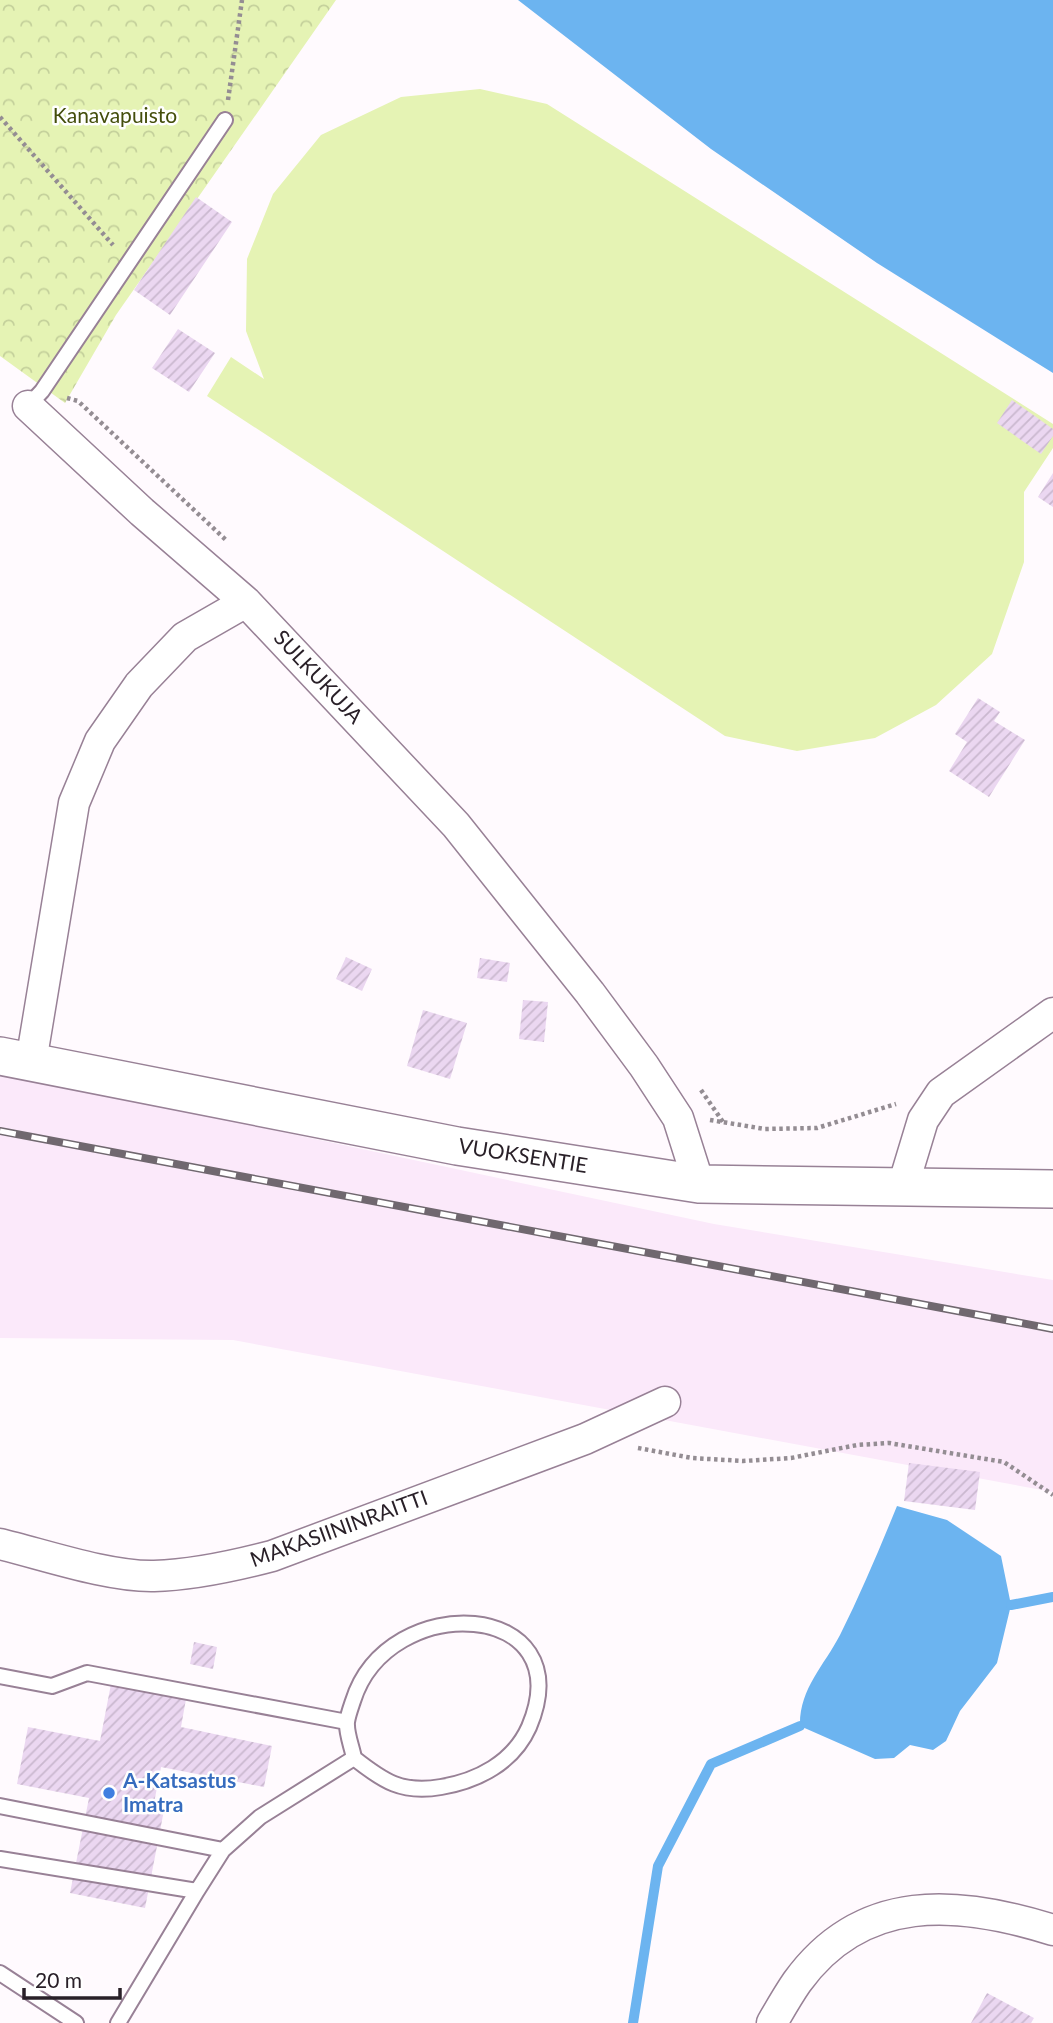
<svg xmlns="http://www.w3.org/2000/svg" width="1053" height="2023" font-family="Lato,sans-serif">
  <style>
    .built { fill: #fbe9fa }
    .grass { fill: #e5f3b4 }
    .park { fill: url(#park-crowns) }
    .water { fill: #6cb4f0 }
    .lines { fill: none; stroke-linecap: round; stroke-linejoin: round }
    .stream { stroke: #6cb4f0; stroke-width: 10 }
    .building { fill: url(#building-hatch) }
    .service-casing { stroke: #988196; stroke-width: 18 }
    .minor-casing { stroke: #988196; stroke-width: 33 }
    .tertiary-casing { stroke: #988196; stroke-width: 40 }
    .path { stroke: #948d93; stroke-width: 4.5; stroke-dasharray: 3.5 3.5; stroke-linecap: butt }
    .service { stroke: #fff; stroke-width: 14 }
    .minor { stroke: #fff; stroke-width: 30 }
    .tertiary { stroke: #fff; stroke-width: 37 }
    .rail-casing { stroke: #70686f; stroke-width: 8 }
    .rail { stroke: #fff; stroke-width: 5; stroke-dasharray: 16; stroke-linecap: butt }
    .shop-dot { fill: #3f7fe0; stroke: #fff; stroke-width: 2.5 }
    .labels { text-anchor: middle; stroke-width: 5; stroke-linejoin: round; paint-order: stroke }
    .park-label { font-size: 21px; fill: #444e0c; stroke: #fff }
    .street-label { font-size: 21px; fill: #292028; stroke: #fff }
    .shop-label { font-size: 21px; font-weight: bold; fill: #366cbe; stroke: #fff; text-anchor: start }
  </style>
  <defs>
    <pattern id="park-crowns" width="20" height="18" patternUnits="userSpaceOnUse" patternTransform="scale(1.75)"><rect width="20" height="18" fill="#e5f3b4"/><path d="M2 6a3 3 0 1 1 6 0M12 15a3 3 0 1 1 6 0" fill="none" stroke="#c4d09b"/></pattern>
    <pattern id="building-hatch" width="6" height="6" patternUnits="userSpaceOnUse" patternTransform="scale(1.75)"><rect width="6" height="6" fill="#ebd7f1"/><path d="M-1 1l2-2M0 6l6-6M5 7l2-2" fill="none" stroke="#cab8cf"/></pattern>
  </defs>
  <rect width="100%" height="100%" fill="#fffafe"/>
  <path class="built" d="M0,1072L714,1224L1053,1280V1492L233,1340L0,1338Z"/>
  <path class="grass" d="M480,89L547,104L1053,424V448L1024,492V562L992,654L936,705L875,738L797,751L725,736L207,396L231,357L264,379L246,331L247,259L273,194L321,135L401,97Z"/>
  <path class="park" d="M0,0H336L116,315L65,403L0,356Z"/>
  <path class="water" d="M518,0H1053V373L877,263L711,149Z
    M897,1506L947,1520L1001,1556L1011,1605L997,1663L960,1711L946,1741L933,1750L910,1745L894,1758L875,1759L800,1726C799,1689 824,1666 840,1635C861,1593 879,1550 897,1506Z"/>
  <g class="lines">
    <path class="stream" d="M1011,1605L1053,1597
      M633,2023L658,1866L711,1764L800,1726"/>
  </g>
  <path class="building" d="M196,197L232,222L170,315L134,290Z
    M178,329L215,353L189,392L152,368Z
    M1012,400L1053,429V436L1041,454L997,423Z
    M1053,473V507L1038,497Z
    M978,698L1000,712L994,721L1025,740L989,797L949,771L967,742L955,734Z
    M346,957L372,969L362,991L336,979Z
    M480,958L510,963L507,982L477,978Z
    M523,1000L548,1002L544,1042L519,1039Z
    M423,1010L467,1023L450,1079L407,1066Z
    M909,1463L980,1472L975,1510L904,1501Z
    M194,1642L217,1647L213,1669L190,1664Z
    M111,1684L186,1699L181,1727L272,1746L264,1787L161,1767L154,1803L165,1805L145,1908L70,1893L89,1798L17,1784L28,1727L100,1741Z
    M987,1993L1034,2018L1031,2023H971Z"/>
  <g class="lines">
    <g class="service-casing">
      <path id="service" d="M28,406L42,391L225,120
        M0,1676L52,1686L87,1673L347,1722
        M0,1806L223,1850L260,1817L354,1758C383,1781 402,1794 441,1787C477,1781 513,1763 529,1727C583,1599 388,1589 353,1701C351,1707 348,1715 347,1722C346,1733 352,1747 354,1758
        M0,1859L197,1891L223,1850
        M0,1973L76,2023
        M118,2023L197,1891"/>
    </g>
    <g class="minor-casing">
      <path id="minor" d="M28,406L142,512L246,602L456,825L590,993L644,1066L678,1118L699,1184
        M31,1062L74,803L100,741L139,685L185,637L246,602
        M903,1186L923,1120L941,1093L1053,1013
        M0,1544C45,1555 109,1577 154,1576C194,1575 234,1566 272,1556L585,1439L665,1402
        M772,2023C780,2009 788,1995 797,1982C862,1892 958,1900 1053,1930"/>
    </g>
    <g class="tertiary-casing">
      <path id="tertiary" d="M0,1056L457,1146L699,1184L1053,1189"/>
    </g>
    <path class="path" d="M228,100L242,0
      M0,117L113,245
      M67,398L78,401L227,541
      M701,1090L723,1122
      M710,1120L765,1129L817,1128L896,1104
      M638,1448L692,1458L743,1461L791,1458L857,1445L889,1443L1004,1462L1053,1495"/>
    <use href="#service" class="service"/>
    <use href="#minor" class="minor"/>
    <use href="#tertiary" class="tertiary"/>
    <g class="rail-casing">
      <path id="rail" d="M0,1131L1053,1329"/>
    </g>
    <use href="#rail" class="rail"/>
  </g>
  <circle class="shop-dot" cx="109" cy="1793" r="7"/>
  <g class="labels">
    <g class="park-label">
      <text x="115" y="123">Kanavapuisto</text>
    </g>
    <g class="street-label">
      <text transform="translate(318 677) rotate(47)" y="7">SULKUKUJA</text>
      <text transform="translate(523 1156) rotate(9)" y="7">VUOKSENTIE</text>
      <text transform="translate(339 1529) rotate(-20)" y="7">MAKASIININRAITTI</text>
    </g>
    <g class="shop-label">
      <text x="123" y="1788">A-Katsastus<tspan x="123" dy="24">Imatra</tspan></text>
    </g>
  </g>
  <path d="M24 1988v10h96v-10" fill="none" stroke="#292028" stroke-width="3.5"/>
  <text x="35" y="1988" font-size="21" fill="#292028" stroke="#ffffff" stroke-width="5" paint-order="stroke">20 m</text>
</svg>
